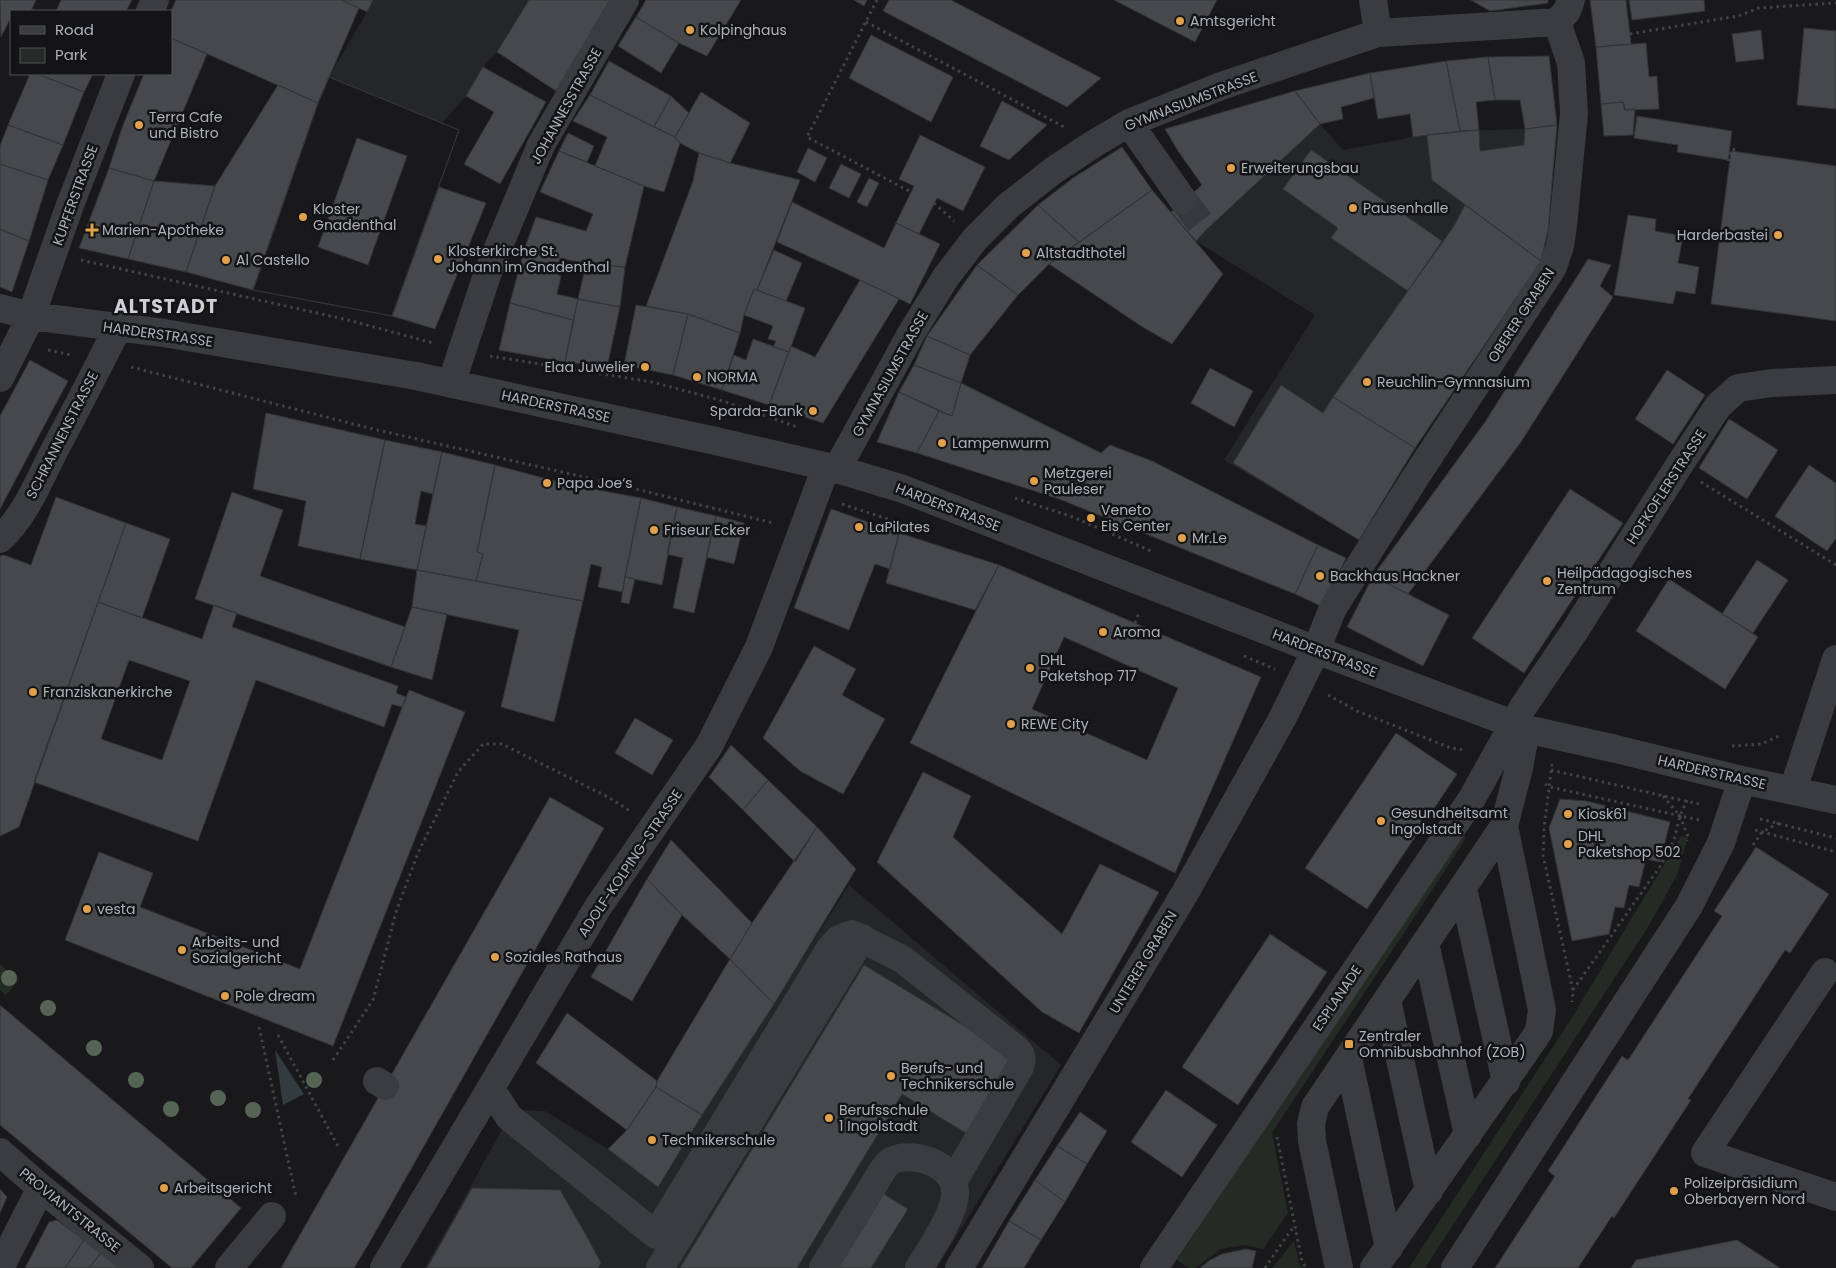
<svg xmlns="http://www.w3.org/2000/svg" width="1836" height="1268" font-family="Poppins,sans-serif">
  <style>
    .built { fill: #252628 }
    .green { fill: #242b24 }
    .water { fill: #323b40 }
    .building { fill: #46484b; stroke: #333437; fill-rule: evenodd }
    .lines { fill: none; stroke-linecap: round; stroke-linejoin: round }
    .minor-tunnel { stroke: #37383b; stroke-width: 28; stroke-dasharray: 28 14; stroke-linecap: butt }
    .path { stroke: #414347; stroke-width: 3; stroke-dasharray: 2.5 4; stroke-linecap: butt }
    .minor { stroke: #3b3c40; stroke-width: 28 }
    .tree { fill: #566456 }
    .poi-dot { fill: #e0a04c; stroke: #141416; stroke-width: 2 }
    .labels { text-anchor: middle; stroke-width: 5; stroke-linejoin: round; paint-order: stroke }
    .poi-label { font-size: 14px; fill: #adb2b9; stroke: #141416; text-anchor: start }
    .street-label { font-size: 14px; fill: #adb2b9; stroke: #141416 }
    .district-label { font-size: 19px; font-weight: bold; letter-spacing: 1px; fill: #ced0d6; stroke: #141416 }
  </style>
  <rect width="100%" height="100%" fill="#19191b"/>
  <path class="built" d="M342,0H610L497,52L483,67L466,96L442,123L329,77L367,12Z
    M1295,91L1320,124L1343,150L1413,137L1460,131L1525,129L1557,125L1548,230L1541,261L1415,448L1359,540L1224,460L1315,315L1196,241L1171,212L1202,185L1165,129Z
    M849,885L1061,1065L937,1268H425L509,1117L522,1110L545,1111L608,1149L627,1130L656,1087L702,1115Z"/>
  <path class="green" d="M1462,834L1465,836V840L1272,1133L1288,1213L1263,1249L1245,1245L1221,1249L1195,1268H1189L1177,1260L1458,835Z
    M1681,836L1688,837L1677,875L1648,927L1425,1268H1409L1573,1016Z
    M0,964L19,980L6,995L0,990Z
    M1294,1241L1299,1263L1302,1268H1272Z"/>
  <path class="water" d="M275,1050L304,1094L283,1105Z"/>
  <path class="building" d="M0,0H36L31,11H11V17L1,37Z
    M61,0H132L126,11H56Z
    M176,0H342L359,8L318,103L171,38V11Z
    M342,0H373L367,12Z
    M529,0H610L556,91L497,52Z
    M646,0H741L707,56L679,43L636,17Z
    M854,0H867L864,6Z
    M889,0H951L1101,78L1067,107L883,11Z
    M1114,0H1217L1195,42Z
    M1471,0H1548V3L1490,11Z
    M1590,0H1626L1631,44L1596,47Z
    M1629,0H1704L1705,11L1632,20Z
    M636,17L679,43L661,73L618,46Z
    M1804,28L1836,31V109L1797,105Z
    M1761,30L1764,59L1736,62L1732,34Z
    M871,35L953,77L931,122L849,78Z
    M171,38L207,54L154,181L109,168L123,125L144,74H171Z
    M1646,43L1649,77L1657,76L1659,109L1625,110L1623,102L1601,104L1596,47Z
    M1549,56L1557,125L1525,129L1520,100H1495L1488,57Z
    M1488,57L1495,100L1476,102L1479,130L1460,131L1446,61Z
    M609,61L671,96L654,127L590,95Z
    M1446,61L1460,131L1413,137L1410,114L1378,119L1370,73Z
    M483,67L546,102L500,184L464,164L494,112L466,96Z
    M1370,73L1374,98L1341,107L1343,119L1320,124L1295,91Z
    M30,74H37L84,92L63,145L8,125Z
    M37,74H93L84,92Z
    M329,77L459,130L392,316L253,290L318,103ZM357,138L407,156L368,265L318,247Z
    M329,77L459,130L392,316L253,290L318,103Z
    M278,85L318,103L253,290L186,272L215,186Z
    M1295,91L1320,124L1206,230L1196,241L1171,212L1202,185L1178,151L1165,129Z
    M701,92L750,123L730,163L699,153L680,143L675,137Z
    M590,95L675,137L680,143L664,192L644,186L595,166L607,137L573,121Z
    M671,96L689,113L675,137L654,127Z
    M1002,101L1047,125L1009,160L980,146Z
    M1623,102L1625,110L1635,109L1633,135L1604,136L1601,104Z
    M1637,116L1732,131L1728,160L1677,152L1678,145L1634,138Z
    M8,125L63,145L48,180L0,164V146Z
    M1557,125L1548,230L1541,261L1432,180L1427,135L1479,130L1480,151L1524,145L1525,129Z
    M568,133L594,146L587,162L559,151Z
    M920,135L985,167L963,211L937,198L919,234L896,223L914,186L899,179Z
    M1122,147L1152,190L1079,242L1038,205L1073,178Z
    M808,148L827,158L815,182L797,172Z
    M1311,150L1442,241L1408,291L1331,238L1338,228L1283,189Z
    M559,151L644,186L625,267L586,264L524,250L536,217L586,231L593,214L540,192Z
    M1731,151L1836,166V321L1711,304Z
    M699,153L730,163L800,180L757,290L754,289L744,315L740,333L688,314L646,306L693,181Z
    M0,164L48,180L29,241L0,229Z
    M841,164L861,174L849,198L829,188Z
    M109,168L154,181L128,259L79,248Z
    M869,178L879,183L867,207L857,202Z
    M154,181L215,186L186,272L128,259Z
    M439,187L486,203L435,329L392,316Z
    M1152,190L1223,274L1172,344L1141,326L1049,264Z
    M792,202L884,248L896,223L940,244L910,304L854,277L777,242Z
    M1038,205L1079,242L1049,264L1018,295L977,265Z
    M1465,205L1541,261L1415,448L1333,397L1454,226Z
    M1628,215L1656,219L1655,231L1683,236L1678,263L1699,267L1695,294L1676,291L1673,304L1614,295Z
    M0,229L29,241L12,292L0,287Z
    M524,250L560,258L556,274L561,276L557,294L578,299L573,320L510,303Z
    M774,250L802,263L786,301L757,290Z
    M1588,259L1611,265L1600,286L1613,297L1521,442L1408,594L1373,576L1485,422Z
    M586,264L625,267L620,307L578,299Z
    M977,265L1018,295L970,355L927,336Z
    M860,280L899,299L823,423L769,405L791,346L815,357Z
    M754,289L805,308L789,352L773,347L776,341L768,339L773,326L744,315Z
    M578,299L620,307L607,367L565,362Z
    M510,303L573,320L565,362L499,350Z
    M636,305L688,314L673,375L624,365Z
    M688,314L740,333L722,390L673,375Z
    M927,336L970,355L961,383L914,365Z
    M753,339L789,352L769,405L722,390L734,355L746,360Z
    M30,360L68,381L0,509V416Z
    M914,365L961,383L952,416L899,392Z
    M1210,368L1253,391L1234,427L1191,403Z
    M1667,370L1705,395L1673,444L1635,419Z
    M961,383L1101,453L1110,445L1152,461L1318,545L1295,594L1059,499L917,453L939,411L952,416Z
    M1281,385L1323,413L1333,397L1415,448L1359,540L1233,463Z
    M899,392L939,411L917,453L877,442Z
    M266,413L385,440L360,559L298,546L306,501L253,489Z
    M1729,419L1778,450L1747,499L1699,468Z
    M385,440L442,452L433,494L421,491L415,524L426,526L417,570L360,559Z
    M442,452L495,465L477,552L483,554L476,581L417,570Z
    M495,465L566,484L641,498L622,592L598,587L602,567L591,564L583,601L476,581L483,554L477,552Z
    M1809,465L1836,483V538L1827,551L1775,516Z
    M1570,489L1623,523L1524,673L1472,638Z
    M232,492L283,510L260,576L405,627L391,667L195,599Z
    M56,497L126,523L19,827L0,836V556L4,555L31,565Z
    M641,498L677,507L662,585L625,577Z
    M677,507L716,516L694,613L673,608L683,558L667,554Z
    M831,509L899,533L890,569L875,564L849,630L794,608Z
    M716,516L744,523L734,564L706,557Z
    M126,523L170,539L142,618L98,602Z
    M899,533L999,565L975,610L886,583Z
    M1318,545L1346,558L1323,607L1295,594Z
    M1757,560L1788,580L1753,633L1722,614Z
    M999,565L1261,677L1175,873L910,743ZM1064,637L1178,688L1147,760L1032,709Z
    M417,570L583,601L554,722L501,707L519,630L412,607Z
    M1373,576L1449,615L1423,666L1347,627Z
    M625,577L635,579L629,604L621,602Z
    M1669,579L1758,637L1725,689L1636,631Z
    M98,602L202,639L214,605L237,613L232,627L398,686L396,693L406,697L402,707L392,704L384,727L256,680L198,841L34,782ZM129,660L190,681L162,760L101,739Z
    M412,607L447,614L432,680L391,667Z
    M814,646L856,669L842,695L885,719L843,794L800,771L763,738Z
    M409,690L465,712L333,1046L65,940L99,852L153,873L140,907L300,969Z
    M635,718L673,740L652,775L615,753Z
    M1396,733L1457,774L1367,909L1305,868Z
    M731,745L768,780L743,810L709,777Z
    M923,772L971,796L953,837L1062,934L1100,864L1159,892L1079,1033L1042,1012L877,862Z
    M768,780L817,827L795,862L743,810Z
    M550,797L604,828L368,1245L354,1268H281Z
    M1560,799L1586,801L1670,822L1660,862L1646,859L1639,887L1629,885L1624,908L1615,907L1609,934L1572,941L1549,828Z
    M817,827L856,869L774,1004L730,959L752,923Z
    M671,840L752,923L730,959L682,915L647,879Z
    M1756,847L1829,894L1790,953L1785,950L1688,1099L1691,1100L1614,1218L1612,1216L1578,1268H1495L1555,1176L1548,1171L1622,1056L1628,1060L1722,916L1714,911Z
    M647,879L682,915L632,1001L591,977Z
    M1270,934L1327,972L1238,1105L1182,1067Z
    M730,959L774,1004L702,1115L656,1087L657,1081Z
    M864,965L1016,1057L969,1135L902,1094L797,1268H680Z
    M0,1005L241,1208L191,1268H172L0,1125Z
    M567,1013L657,1081L656,1087L627,1130L536,1063Z
    M656,1087L702,1115L658,1187L608,1149L627,1130Z
    M1166,1090L1217,1125L1182,1177L1131,1142Z
    M1080,1112L1107,1131L1087,1164L1057,1146Z
    M1057,1146L1087,1164L1065,1202L1035,1180Z
    M1035,1180L1065,1202L1041,1240L1009,1221Z
    M472,1188L560,1190L586,1235L601,1263L598,1268H427Z
    M0,1189L7,1197L0,1213Z
    M882,1193L908,1209L871,1268H836Z
    M57,1220L84,1240L65,1268H25L49,1222Z
    M1009,1221L1041,1240L1024,1268H982Z
    M84,1240L101,1253L89,1268H65Z
    M1737,1240L1780,1268H1631L1636,1260Z
    M1246,1249L1256,1251L1252,1268H1200L1210,1260L1222,1254Z
    M101,1253L118,1268H89Z"/>
  <g class="lines">
    <path class="minor-tunnel" d="M1183,200L1206,230"/>
    <path class="path" d="M877,0L807,137L911,192
      M866,22L1066,128
      M1630,34L1738,16L1759,8L1836,3
      M1728,161L1731,150L1737,149
      M934,203L954,221
      M81,260L348,320L433,343
      M48,350L71,355
      M490,356L652,382L723,401L797,427
      M131,367L373,429L632,488L773,523
      M1701,482L1836,565
      M1015,498L1073,517L1153,552
      M842,504L921,530
      M1135,623L1139,613
      M1244,656L1275,669
      M1328,695L1357,711L1451,748L1465,750
      M1732,746L1761,744L1779,736
      M1552,764L1544,828L1543,855L1573,991L1572,1002
      M1551,770L1703,805
      M1545,784L1550,787L1699,820
      M1663,796L1680,816L1688,837L1687,841
      M1760,819L1836,838
      M1755,830L1836,852
      M1753,845L1762,832L1779,823
      M1573,990L1661,865L1674,840L1680,816L1687,800
      M259,1027L296,1197
      M278,1035L339,1148
      M333,1060L373,1000L396,912L418,853L458,772L483,744H502L608,797L630,811
      M908,1127L914,1101
      M1277,1137L1302,1261L1306,1268
      M1265,1268L1291,1230L1296,1228"/>
    <path class="minor" d="M1373,0L1378,33
      M150,11L155,0
      M1557,22L1567,11L1571,0
      M1129,123L1183,200
      M0,308L31,316L164,333L416,376L711,440L837,469L903,489L1316,650L1526,729L1616,749L1742,780L1836,800
      M0,378L31,316L70,205L121,74
      M451,384L488,272L541,145L625,0
      M837,469L912,332L946,277L975,239L1008,206L1054,170L1095,143L1129,123L1221,86L1378,33L1557,22
      M0,539C25,516 39,481 54,451C76,410 97,369 118,327
      M1793,790L1836,659
      M1463,888L1506,1082
      M1425,943L1468,1135
      M1825,972L1705,1153L1836,1197
      M1387,1000L1429,1191
      M1348,1058L1389,1248
      M377,1081L385,1086
      M491,1089L509,1117L656,1235L829,950L839,939L852,934L902,959L1015,1048C1022,1054 1023,1058 1020,1067L953,1182
      M0,1152L41,1188L140,1268
      M0,1268L41,1188
      M229,1268L272,1216
      M384,1268L598,907L709,746L759,647L826,467
      M660,1268L862,938
      M823,1268L879,1176C882,1171 886,1164 891,1161C913,1150 954,1164 955,1191C957,1211 930,1250 919,1268
      M959,1268L1185,893L1282,719L1316,650L1333,608L1415,478L1553,267L1560,246L1563,226L1574,114L1571,63L1557,22
      M1154,1268L1471,800L1523,707L1574,632L1678,467L1718,406L1738,388L1772,383L1836,380
      M1339,1268L1312,1141L1311,1124L1315,1107L1504,826L1519,768L1526,729
      M1374,1268L1534,1039L1539,1031L1542,1010L1504,826
      M1455,1268L1689,906L1721,843L1742,780"/>
  </g>
  <g class="tree">
    <circle cx="9" cy="978" r="8"/>
    <circle cx="48" cy="1008" r="8"/>
    <circle cx="94" cy="1048" r="8"/>
    <circle cx="136" cy="1080" r="8"/>
    <circle cx="314" cy="1080" r="8"/>
    <circle cx="218" cy="1098" r="8"/>
    <circle cx="171" cy="1109" r="8"/>
    <circle cx="253" cy="1110" r="8"/>
  </g>
  <g class="poi-dot">
    <circle cx="1180" cy="21" r="5"/>
    <circle cx="690" cy="30" r="5"/>
    <circle cx="139" cy="125" r="5"/>
    <circle cx="1231" cy="168" r="5"/>
    <circle cx="1353" cy="208" r="5"/>
    <circle cx="303" cy="217" r="5"/>
    <path d="M89.5 222.5h5v5h5v5h-5v5h-5v-5h-5v-5h5z"/>
    <circle cx="1778" cy="235" r="5"/>
    <circle cx="1026" cy="253" r="5"/>
    <circle cx="438" cy="259" r="5"/>
    <circle cx="226" cy="260" r="5"/>
    <circle cx="645" cy="367" r="5"/>
    <circle cx="697" cy="377" r="5"/>
    <circle cx="1367" cy="382" r="5"/>
    <circle cx="813" cy="411" r="5"/>
    <circle cx="942" cy="443" r="5"/>
    <circle cx="1034" cy="481" r="5"/>
    <circle cx="547" cy="483" r="5"/>
    <circle cx="1091" cy="518" r="5"/>
    <circle cx="859" cy="527" r="5"/>
    <circle cx="654" cy="530" r="5"/>
    <circle cx="1182" cy="538" r="5"/>
    <circle cx="1320" cy="576" r="5"/>
    <circle cx="1547" cy="581" r="5"/>
    <circle cx="1103" cy="632" r="5"/>
    <circle cx="1030" cy="668" r="5"/>
    <circle cx="33" cy="692" r="5"/>
    <circle cx="1011" cy="724" r="5"/>
    <circle cx="1568" cy="814" r="5"/>
    <circle cx="1381" cy="821" r="5"/>
    <circle cx="1568" cy="844" r="5"/>
    <circle cx="87" cy="909" r="5"/>
    <circle cx="182" cy="950" r="5"/>
    <circle cx="495" cy="957" r="5"/>
    <circle cx="225" cy="996" r="5"/>
    <rect x="1344" y="1039" width="10" height="10" rx="2.5"/>
    <circle cx="891" cy="1076" r="5"/>
    <circle cx="829" cy="1118" r="5"/>
    <circle cx="652" cy="1140" r="5"/>
    <circle cx="164" cy="1188" r="5"/>
    <circle cx="1674" cy="1191" r="5"/>
  </g>
  <g class="labels">
    <g class="poi-label">
      <text x="1190" y="26">Amtsgericht</text>
      <text x="700" y="35">Kolpinghaus</text>
      <text x="149" y="122">Terra Cafe<tspan x="149" dy="16">und Bistro</tspan></text>
      <text x="1241" y="173">Erweiterungsbau</text>
      <text x="1363" y="213">Pausenhalle</text>
      <text x="313" y="214">Kloster<tspan x="313" dy="16">Gnadenthal</tspan></text>
      <text x="102" y="235">Marien-Apotheke</text>
      <text x="1768" y="240" text-anchor="end">Harderbastei</text>
      <text x="448" y="256">Klosterkirche St.<tspan x="448" dy="16">Johann im Gnadenthal</tspan></text>
      <text x="1036" y="258">Altstadthotel</text>
      <text x="236" y="265">Al Castello</text>
      <text x="635" y="372" text-anchor="end">Elaa Juwelier</text>
      <text x="707" y="382">NORMA</text>
      <text x="1377" y="387">Reuchlin-Gymnasium</text>
      <text x="803" y="416" text-anchor="end">Sparda-Bank</text>
      <text x="952" y="448">Lampenwurm</text>
      <text x="1044" y="478">Metzgerei<tspan x="1044" dy="16">Pauleser</tspan></text>
      <text x="557" y="488">Papa Joe‘s</text>
      <text x="1101" y="515">Veneto<tspan x="1101" dy="16">Eis Center</tspan></text>
      <text x="869" y="532">LaPilates</text>
      <text x="664" y="535">Friseur Ecker</text>
      <text x="1192" y="543">Mr.Le</text>
      <text x="1557" y="578">Heilpädagogisches<tspan x="1557" dy="16">Zentrum</tspan></text>
      <text x="1330" y="581">Backhaus Hackner</text>
      <text x="1113" y="637">Aroma</text>
      <text x="1040" y="665">DHL<tspan x="1040" dy="16">Paketshop 717</tspan></text>
      <text x="43" y="697">Franziskanerkirche</text>
      <text x="1021" y="729">REWE City</text>
      <text x="1391" y="818">Gesundheitsamt<tspan x="1391" dy="16">Ingolstadt</tspan></text>
      <text x="1578" y="819">Kiosk61</text>
      <text x="1578" y="841">DHL<tspan x="1578" dy="16">Paketshop 502</tspan></text>
      <text x="97" y="914">vesta</text>
      <text x="192" y="947">Arbeits- und<tspan x="192" dy="16">Sozialgericht</tspan></text>
      <text x="505" y="962">Soziales Rathaus</text>
      <text x="235" y="1001">Pole dream</text>
      <text x="1359" y="1041">Zentraler<tspan x="1359" dy="16">Omnibusbahnhof (ZOB)</tspan></text>
      <text x="901" y="1073">Berufs- und<tspan x="901" dy="16">Technikerschule</tspan></text>
      <text x="839" y="1115">Berufsschule<tspan x="839" dy="16">1 Ingolstadt</tspan></text>
      <text x="662" y="1145">Technikerschule</text>
      <text x="1684" y="1188">Polizeipräsidium<tspan x="1684" dy="16">Oberbayern Nord</tspan></text>
      <text x="174" y="1193">Arbeitsgericht</text>
    </g>
    <g class="street-label">
      <text transform="translate(1191 101) rotate(-21)" y="5">GYMNASIUMSTRASSE</text>
      <text transform="translate(566 106) rotate(-61)" y="5">JOHANNESSTRASSE</text>
      <text transform="translate(75 195) rotate(-70)" y="5">KUPFERSTRASSE</text>
      <text transform="translate(1521 315) rotate(-57)" y="5">OBERER GRABEN</text>
      <text transform="translate(158 334) rotate(8)" y="5">HARDERSTRASSE</text>
      <text transform="translate(890 374) rotate(-61)" y="5">GYMNASIUMSTRASSE</text>
      <text transform="translate(556 406) rotate(12)" y="5">HARDERSTRASSE</text>
      <text transform="translate(62 435) rotate(-63)" y="5">SCHRANNENSTRASSE</text>
      <text transform="translate(1666 487) rotate(-57)" y="5">HOFKOFLERSTRASSE</text>
      <text transform="translate(948 507) rotate(21)" y="5">HARDERSTRASSE</text>
      <text transform="translate(1325 653) rotate(21)" y="5">HARDERSTRASSE</text>
      <text transform="translate(1712 772) rotate(13)" y="5">HARDERSTRASSE</text>
      <text transform="translate(630 863) rotate(-56)" y="5">ADOLF-KOLPING-STRASSE</text>
      <text transform="translate(1143 962) rotate(-59)" y="5">UNTERER GRABEN</text>
      <text transform="translate(1337 998) rotate(-56)" y="5">ESPLANADE</text>
      <text transform="translate(70 1210) rotate(39)" y="5">PROVIANTSTRASSE</text>
    </g>
    <g class="district-label">
      <text x="166" y="313">ALTSTADT</text>
    </g>
  </g>
  <rect x="10" y="10" width="162" height="65" fill="#141416" stroke="#515357"/>
  <rect x="20" y="26" width="25" height="8" fill="#3b3c40" stroke="#515357"/>
  <text x="55" y="35" font-size="15" fill="#adb2b9">Road</text>
  <rect x="20" y="48" width="25" height="15" fill="#242b24" stroke="#515357"/>
  <text x="55" y="60" font-size="15" fill="#adb2b9">Park</text>
</svg>
